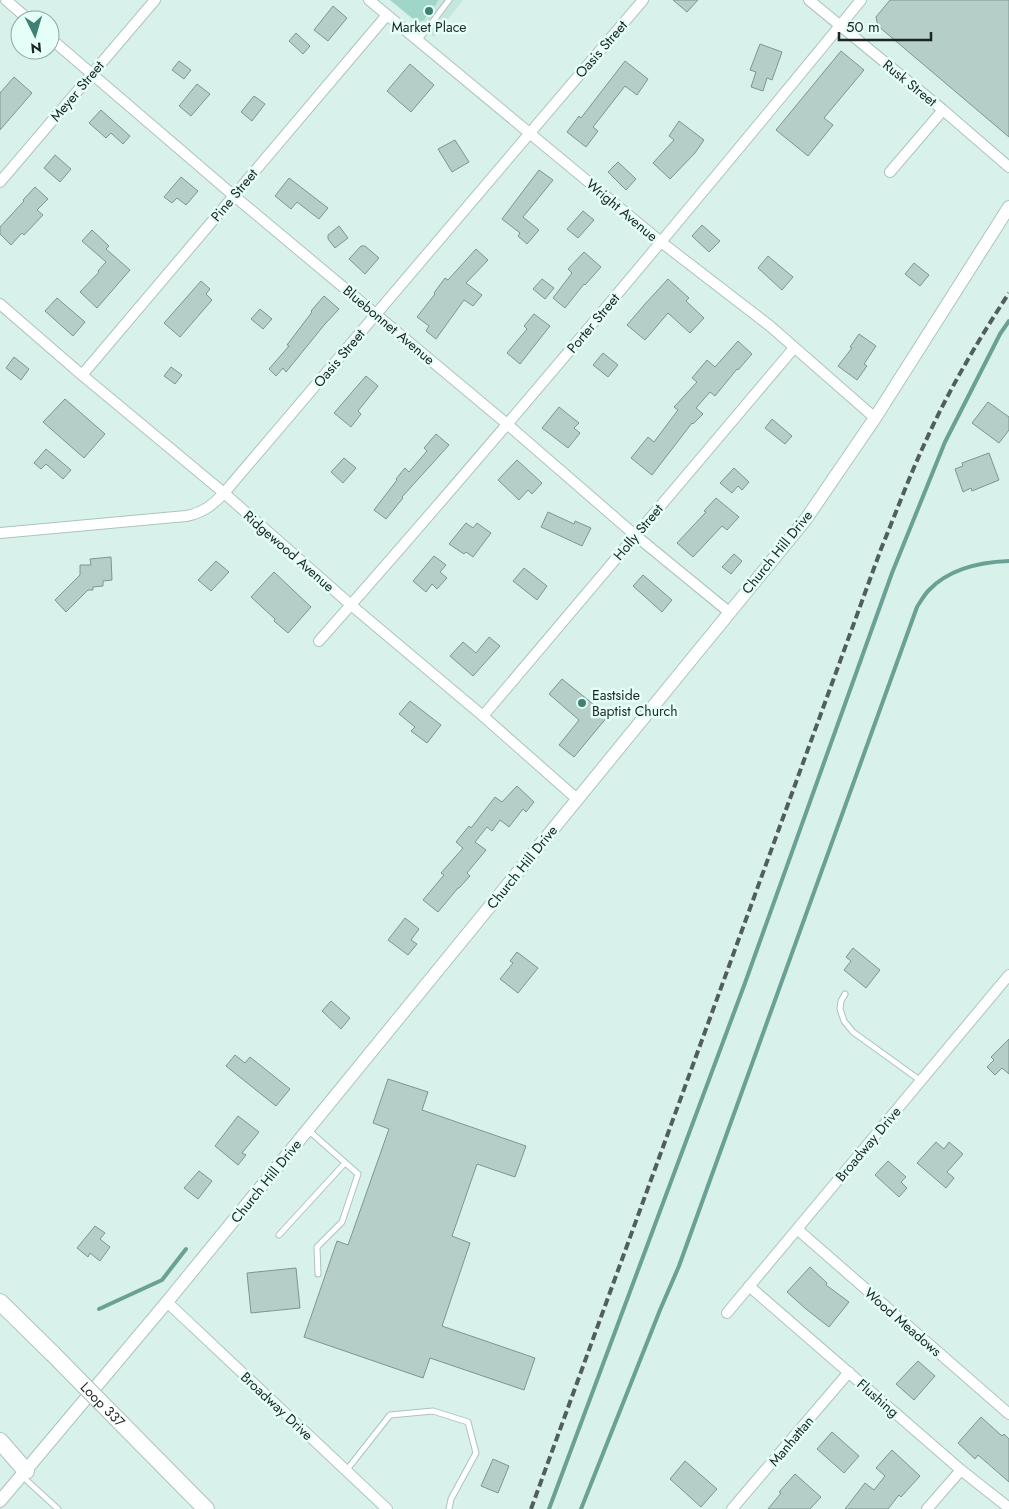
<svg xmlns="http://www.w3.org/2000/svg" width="1009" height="1509" font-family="Jost,sans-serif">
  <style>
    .built { fill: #c5e6de }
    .green { fill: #9fd6c9 }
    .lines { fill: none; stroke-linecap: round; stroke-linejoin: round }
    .stream { stroke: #6ba195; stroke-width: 4 }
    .building { fill: #b5cec8; stroke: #7f9690 }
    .service-casing { stroke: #abc4be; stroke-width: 7 }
    .minor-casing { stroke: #abc4be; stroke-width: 12 }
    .tertiary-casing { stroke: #abc4be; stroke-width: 14 }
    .primary-casing { stroke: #abc4be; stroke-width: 18 }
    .service { stroke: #fff; stroke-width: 5 }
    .minor { stroke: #fff; stroke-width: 10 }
    .tertiary { stroke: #fff; stroke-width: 12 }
    .primary { stroke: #fff; stroke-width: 16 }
    .rail { stroke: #515f5c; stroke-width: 4; stroke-dasharray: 8 4; stroke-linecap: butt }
    .primary-bridge-casing { stroke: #abc4be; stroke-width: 18; stroke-linecap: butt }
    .primary-bridge { stroke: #fff; stroke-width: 16 }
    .poi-dot { fill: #3e8174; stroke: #e5fff8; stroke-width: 2 }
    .labels { text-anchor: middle; stroke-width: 5; stroke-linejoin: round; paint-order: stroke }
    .poi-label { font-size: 14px; fill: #1b2523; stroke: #e5fff8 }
    .street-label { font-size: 14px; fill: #1b2523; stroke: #e5fff8 }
  </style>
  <rect width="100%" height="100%" fill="#d8f1eb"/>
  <path class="built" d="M390,0H463L434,37Z"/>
  <path class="green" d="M390,0H438L435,6L431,5L428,8L430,12L424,20L417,22Z"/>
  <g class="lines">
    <path class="stream" d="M99,1309L162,1280L186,1249
      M549,1509L745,983L892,573L945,442L1000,334L1009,321
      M581,1509L660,1310L679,1266L917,607C921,601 924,595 929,590C949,569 981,562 1009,561"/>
  </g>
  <path class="building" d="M673,0H698L687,12Z
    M890,0H1009V137L878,26L876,17Z
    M333,6L347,18L328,41L314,30Z
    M296,33L310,46L303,54L289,41Z
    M760,44L782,52L772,80L767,78L763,91L751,87L756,72L750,70Z
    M841,51L864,70L824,118L833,125L808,156L776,130Z
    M179,61L191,70L184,79L172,70Z
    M625,61L648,79L637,95L625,86L593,127L598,131L586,147L567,132L579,116L581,118Z
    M410,64L434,85L411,112L387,91Z
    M14,77L32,93L0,130V93Z
    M197,84L210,94L191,116L179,106Z
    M254,96L265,104L252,121L241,112Z
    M101,110L130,136L123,144L111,133L106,138L89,123Z
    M679,121L704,140L695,153L670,179L653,163L674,140L669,136Z
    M455,140L469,162L452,172L438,149Z
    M55,155L71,169L60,182L44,168Z
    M618,162L636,179L626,190L608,172Z
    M539,170L553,180L523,217L539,230L527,244L518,236L520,233L502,219Z
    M181,177L198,191L186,205L177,198L172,203L164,197Z
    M289,178L328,208L319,219L297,202L291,209L275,196Z
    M35,187L48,199L37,210L43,215L24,235L22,233L11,245L0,234V227L24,201L23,200Z
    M583,211L594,220L578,238L567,229Z
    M702,225L720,241L709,252L692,236Z
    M339,226L348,238L335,248L328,239V235Z
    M92,230L109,246L106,249L130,270L97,308L80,292L99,272L98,271L106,262L82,241Z
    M361,246H365L379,258L365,274L349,259Z
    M476,249L488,260L466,283L482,295L473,306L464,300L436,339L426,331L429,326L417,317L435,294L434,293L445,278L448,280Z
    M584,252L601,267L585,285L584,284L565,308L553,298L572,273L568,269Z
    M768,256L793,277L782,290L758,268Z
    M914,263L929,275L920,286L905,274Z
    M542,279L554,288L545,299L533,289Z
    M668,279L689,298L686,301L704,318L690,333L668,313L645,340L627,325L645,304Z
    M201,281L210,289L206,294L212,300L180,337L164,323Z
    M324,296L339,309L325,324L286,372L283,368L276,376L269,369L289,346L287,345L312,312L311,311Z
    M57,298L85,322L73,336L45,311Z
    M260,309L272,319L263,329L251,319Z
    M534,314L550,326L520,364L507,353L527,329L524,326Z
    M859,334L876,346L864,364L867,366L857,380L838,366L852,348L850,347Z
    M738,341L752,354L738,370L737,369L715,396L710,392L696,408L703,414L693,424L692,423L652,475L631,458L648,437L654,442L678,410L674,407L697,382L692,378L707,360L715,367Z
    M603,353L618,365L608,377L593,365Z
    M14,357L29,369L21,380L6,368Z
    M171,367L182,375L175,384L164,376Z
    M366,376L378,386L358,411L361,414L351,427L334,413Z
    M65,399L105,434L84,458L43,422Z
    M988,402L1009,417V430L999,443L972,423Z
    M559,407L579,423L574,428L580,433L568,448L542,428Z
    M772,419L792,436L785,444L765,428Z
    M436,434L449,445L402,497L403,498L386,519L374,510L397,480L396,479L405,468L409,472L427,451L424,448Z
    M46,449L71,470L63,479L46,464L41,469L34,463Z
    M989,453L999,480L972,491L971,488L963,492L955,469L963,466L962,463Z
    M344,458L356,468L343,483L331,472Z
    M517,460L542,483L532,494L528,490L519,500L498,480Z
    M734,468L749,482L742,490L738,486L732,493L720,483Z
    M716,498L739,517L727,530L722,526L693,557L677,543L706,512L704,511Z
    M548,512L574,524L575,521L591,528L582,546L541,527Z
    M466,523L473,528L477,523L491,533L473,557L466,552L464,554L449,544Z
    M734,554L742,561L731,574L722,567Z
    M434,556L446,565L440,572L447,578L437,589L432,584L426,592L413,581Z
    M111,557L112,580L103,581V586L93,587V590H88L66,612L55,600L80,575V565H91L90,559Z
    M216,561L229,572L211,591L198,580Z
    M524,568L547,586L537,600L513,581Z
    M274,572L311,607L288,633L274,621L275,619L251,597Z
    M643,575L672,600L662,612L633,586Z
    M489,637L500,646L473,676L450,656L463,642L476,653Z
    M562,679L608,716L574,757L559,745L579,720L549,694Z
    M410,701L441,725L427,743L411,731L415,727L399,714Z
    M517,786L534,802L526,812L523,809L509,827L500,820L492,831L487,827L475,842L486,850L467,873L470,876L459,888H458L438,912L423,900L444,875L441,873L463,848L456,842L469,826L471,828L495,797L502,802Z
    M405,918L419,929L411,940L417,944L408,955L388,940Z
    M853,948L880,970L866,988L844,970L851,961L846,957Z
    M517,952L538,968L518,993L500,979L513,963L510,961Z
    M331,1001L350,1018L341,1029L322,1011Z
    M1009,1039V1074L1002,1068L995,1075L987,1067L994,1060L991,1057Z
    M235,1055L245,1063L250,1057L290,1089L276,1106L226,1066Z
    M388,1079L428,1092L422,1110L526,1146L515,1177L477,1164L452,1236L470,1243L442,1326L535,1358L524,1390L430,1358L423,1378L304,1337L337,1241L348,1245L389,1129L373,1123Z
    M238,1116L259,1132L242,1153L246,1155L238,1165L215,1146Z
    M936,1142L944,1149L949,1142L963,1154L947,1172L954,1178L946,1188L917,1163Z
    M888,1161L906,1177L901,1182L907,1188L899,1197L875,1175Z
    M199,1171L212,1181L198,1199L184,1188Z
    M95,1226L105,1233L100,1239L110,1247L100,1261L90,1253L88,1257L77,1248Z
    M810,1267L827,1283L826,1285L849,1302L829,1327L806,1309L787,1292Z
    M296,1268L300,1308L251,1313L247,1273Z
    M918,1361L935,1376L914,1400L896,1384Z
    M981,1417L1002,1436L1004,1434L1009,1439V1482L978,1455L975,1459L958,1443Z
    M832,1432L859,1456L844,1473L817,1449Z
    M892,1450L920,1476L901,1497L899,1495L888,1509H845L865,1483L874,1490L885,1476L876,1468Z
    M493,1459L509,1466L498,1493L481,1486Z
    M685,1461L717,1489L701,1507L670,1479Z
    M795,1474L821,1497L810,1509H768L781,1493L779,1492Z"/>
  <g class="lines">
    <g class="service-casing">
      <path id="service" d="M418,41L449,0
        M845,994L841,1001L840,1009L844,1021L853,1032L921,1081
        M308,1130L358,1174L342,1222L317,1247L318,1274
        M279,1235L345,1163
        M346,1471L390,1415L433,1411L468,1422L476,1453L451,1499L449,1509
        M22,1476L58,1509"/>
    </g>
    <g class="minor-casing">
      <path id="minor" d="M6,0L29,20
        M369,0L661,242L770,326L875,418
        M809,0L943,110L1009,167
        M50,38L233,195L507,424L635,535L729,612
        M890,172L943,110
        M0,182L155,0
        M0,304L82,375L224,493L351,605L483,716L577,799
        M82,375L387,15
        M0,533L186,516C202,513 212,506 224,493L643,0
        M319,641C505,431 684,216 861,0
        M483,716L794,348
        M797,1229L1009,1414
        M749,1286L961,1470L1009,1508
        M167,1302L387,1509
        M727,1313L1009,975
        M732,1509L849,1372
        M927,1509L961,1470"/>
    </g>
    <g class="tertiary-casing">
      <path id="tertiary" d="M0,1501L167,1302L806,519L875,418L1009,207"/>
    </g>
    <g class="primary-casing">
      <path id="primary" d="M0,1302L53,1354
        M123,1425L206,1509
        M0,1441L26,1471"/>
    </g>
    <use href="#service" class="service"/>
    <use href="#minor" class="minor"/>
    <use href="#tertiary" class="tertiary"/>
    <use href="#primary" class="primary"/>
    <path class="rail" d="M531,1509L881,549C895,515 908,480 923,447C947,393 977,342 1009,293"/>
    <g class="primary-bridge-casing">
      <g id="primary-bridge">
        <path id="s1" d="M53,1354L123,1425"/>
      </g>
    </g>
    <use href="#primary-bridge" class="primary-bridge"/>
  </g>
  <g class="poi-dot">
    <circle cx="429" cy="11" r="5"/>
    <circle cx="582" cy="703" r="5"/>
  </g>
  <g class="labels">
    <g class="poi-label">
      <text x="429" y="32">Market Place</text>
      <text x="592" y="700" text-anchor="start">Eastside<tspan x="592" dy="16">Baptist Church</tspan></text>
    </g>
    <g class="street-label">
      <text transform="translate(601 49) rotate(-49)" y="5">Oasis Street</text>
      <text transform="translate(910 83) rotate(39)" y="5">Rusk Street</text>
      <text transform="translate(77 91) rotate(-50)" y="5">Meyer Street</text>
      <text transform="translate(234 195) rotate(-50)" y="5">Pine Street</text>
      <text transform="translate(622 210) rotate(40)" y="5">Wright Avenue</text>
      <text transform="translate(593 323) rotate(-50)" y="5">Porter Street</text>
      <text transform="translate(389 325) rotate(40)" y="5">Bluebonnet Avenue</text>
      <text transform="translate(339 358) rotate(-50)" y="5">Oasis Street</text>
      <text transform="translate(638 532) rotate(-50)" y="5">Holly Street</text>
      <text transform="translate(289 551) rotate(41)" y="5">Ridgewood Avenue</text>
      <text transform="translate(777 552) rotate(-51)" y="5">Church Hill Drive</text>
      <text transform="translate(522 867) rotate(-51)" y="5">Church Hill Drive</text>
      <text transform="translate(868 1144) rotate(-50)" y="5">Broadway Drive</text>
      <text transform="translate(266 1181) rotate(-51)" y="5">Church Hill Drive</text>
      <text transform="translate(903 1322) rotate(41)" y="5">Wood Meadows</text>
      <text transform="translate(878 1398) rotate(41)" y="5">Flushing</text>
      <text dy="5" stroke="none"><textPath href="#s1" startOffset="71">Loop 337</textPath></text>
      <text transform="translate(277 1406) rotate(43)" y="5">Broadway Drive</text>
      <text transform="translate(791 1441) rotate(-50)" y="5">Manhattan</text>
    </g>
  </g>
  <g transform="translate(35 35) rotate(175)"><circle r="24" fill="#e5fff8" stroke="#94a8a3"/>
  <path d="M0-4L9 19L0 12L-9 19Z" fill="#3e8174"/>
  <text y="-8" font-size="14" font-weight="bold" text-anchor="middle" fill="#1b2523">N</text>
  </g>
  <path d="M839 32v8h92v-8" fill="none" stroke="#1b2523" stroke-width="2.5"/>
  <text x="846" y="32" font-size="15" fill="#1b2523" stroke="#e5fff8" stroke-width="4" paint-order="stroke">50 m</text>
</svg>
